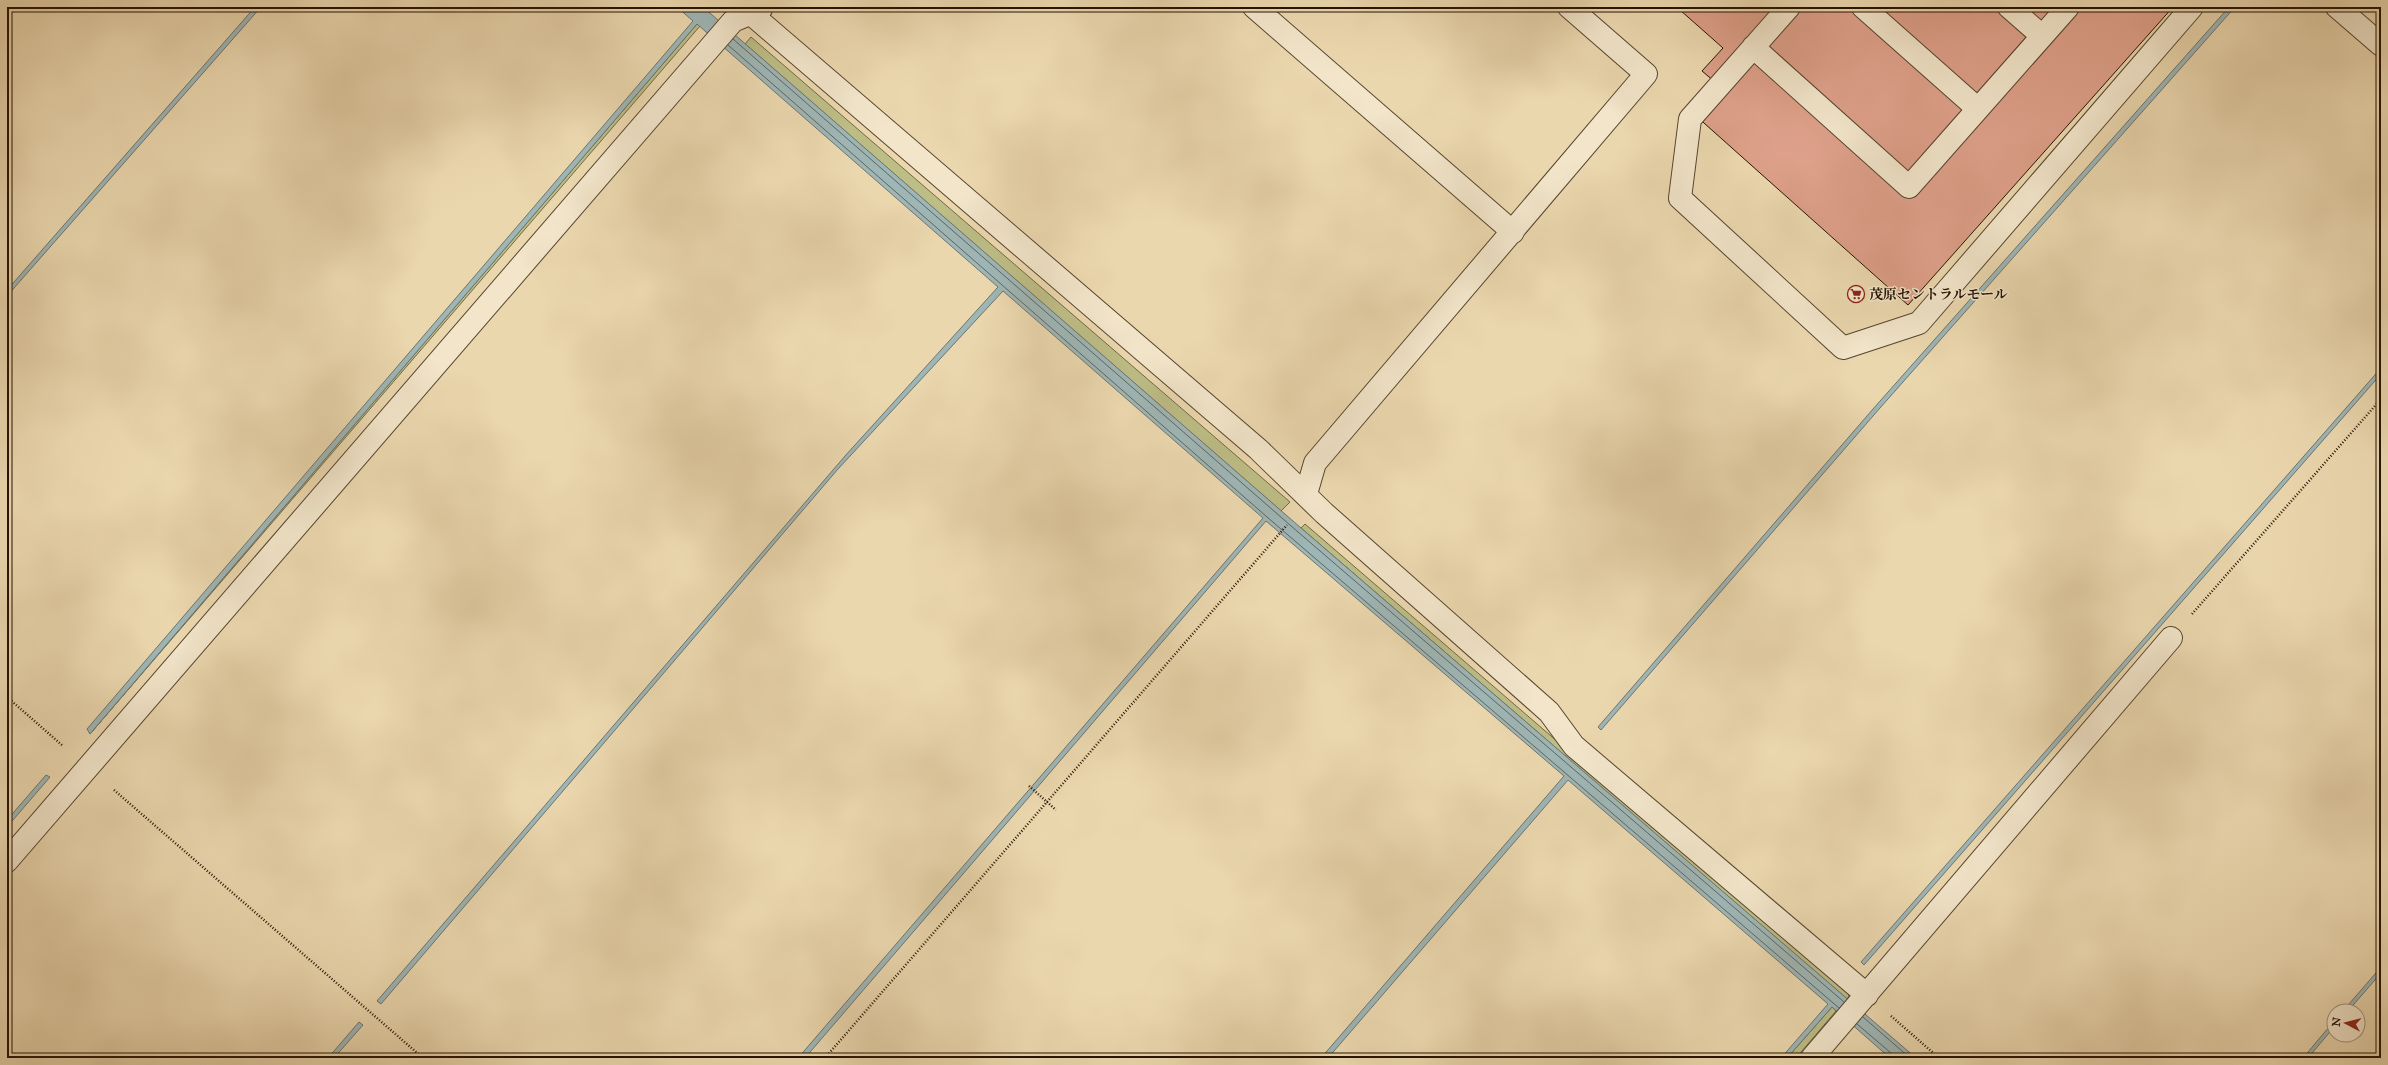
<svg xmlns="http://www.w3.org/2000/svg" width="2388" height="1065" font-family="'IM FELL Great Primer','Noto Serif JP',serif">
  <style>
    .green { fill: #bdbd86; stroke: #716844 }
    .water { fill: #9eb6b6; stroke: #6e756e }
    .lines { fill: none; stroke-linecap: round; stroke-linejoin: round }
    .shore { stroke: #62645c; stroke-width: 1 }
    .building { fill: #dea08a; stroke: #251303 }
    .lane-casing { stroke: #56442e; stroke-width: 24 }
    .street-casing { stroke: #56442e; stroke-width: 24 }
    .path { stroke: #251303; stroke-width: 2.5; stroke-dasharray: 1 2; stroke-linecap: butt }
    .lane { stroke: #f2e5ca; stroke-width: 22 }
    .street { stroke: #f2e5ca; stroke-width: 22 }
    .labels { text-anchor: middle; stroke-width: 3; stroke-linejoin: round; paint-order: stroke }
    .poi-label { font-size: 14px; font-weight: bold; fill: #251303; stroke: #f2e5ca; text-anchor: start }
  </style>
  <rect width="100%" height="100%" fill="#ebd7ae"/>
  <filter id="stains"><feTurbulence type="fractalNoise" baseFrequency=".005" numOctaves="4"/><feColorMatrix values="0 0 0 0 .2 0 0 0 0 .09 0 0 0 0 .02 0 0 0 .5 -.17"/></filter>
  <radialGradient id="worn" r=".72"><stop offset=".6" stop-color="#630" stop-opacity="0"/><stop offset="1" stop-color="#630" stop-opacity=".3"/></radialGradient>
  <path class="green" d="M697,24L700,26L90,734Z
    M751,37L1290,502L1281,511L745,44Z
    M1305,524L1847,991L1849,996L1847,999L1301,528Z
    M1832,1007L1836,1011L1796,1058H1787Z"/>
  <path class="water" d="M255,7H261L7,296V290Z
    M677,7H703L1301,528L1916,1058H1890L1832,1007L1787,1058H1781L1828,1004L1568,780L1328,1058H1321L1564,776L1266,521L805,1058H798L1263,518L1003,291L838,469L381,1004L377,1001L845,456L998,287L697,24L90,734L87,729L693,21Z
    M2229,7H2235L1880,408L1601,730L1598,727L1873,409Z
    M2381,368V374L1864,965L1861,962Z
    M46,775L50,777L7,827V820Z
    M2381,967V973L2348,1011H2343Z
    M2334,1021V1027L2308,1058H2303Z
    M359,1022L363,1025L334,1058H328Z"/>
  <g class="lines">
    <path class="shore" d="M733,39L1298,532L1844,1002
      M728,45L1267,517L1839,1008
      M1863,1017L1910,1058
      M1857,1024L1891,1053L1893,1058"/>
  </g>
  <path class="building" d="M1683,7H2173L1908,305L1695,115L1721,87L1702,71L1723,48L1680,10Z"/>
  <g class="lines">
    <g class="lane-casing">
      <path id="lane" d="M1789,7L1690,119L1680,198L1843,348L1919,323L2192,7
        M1863,7L1978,109
        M2009,7L2042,36
        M1753,47L1909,187L2068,7"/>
    </g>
    <g class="street-casing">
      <path id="street" d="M743,7L1258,449L1324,513L1549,712L1574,746L1867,995
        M1254,7L1513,232
        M2337,7L2381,45
        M1306,494L1315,463L1646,74L1569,7
        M7,861L733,21L761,9
        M1812,1058L2171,638"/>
    </g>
    <path class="path" d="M2192,614L2381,399
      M7,697L63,746
      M1029,786L1056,810
      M114,790L423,1058
      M1891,1016L1939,1058
      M799,1057L801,1058
      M825,1058L1287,525"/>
    <use href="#lane" class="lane"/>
    <use href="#street" class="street"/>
  </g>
  <defs>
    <g id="supermarket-ring" transform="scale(0.9)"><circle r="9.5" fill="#f2e5ca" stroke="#8f2418" stroke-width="1.5"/><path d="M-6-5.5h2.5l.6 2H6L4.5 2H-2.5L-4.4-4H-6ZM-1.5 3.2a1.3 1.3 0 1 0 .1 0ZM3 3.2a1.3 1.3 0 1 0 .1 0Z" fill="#8f2418"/></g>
  </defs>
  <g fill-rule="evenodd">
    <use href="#supermarket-ring" x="1856" y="294"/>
  </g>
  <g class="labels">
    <g class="poi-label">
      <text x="1869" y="299">茂原セントラルモール</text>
    </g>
  </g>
  <rect width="2388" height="1065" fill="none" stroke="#ebd7ae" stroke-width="24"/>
  <rect x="8" y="8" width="2372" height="1049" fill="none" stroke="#251303" stroke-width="2"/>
  <rect x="12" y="12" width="2364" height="1041" fill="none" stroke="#251303"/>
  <g transform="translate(2346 1023) rotate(277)"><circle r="19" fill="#f2e5ca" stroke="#a0917a"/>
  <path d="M0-3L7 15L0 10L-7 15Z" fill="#8f2418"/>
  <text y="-6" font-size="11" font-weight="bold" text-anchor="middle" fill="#251303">N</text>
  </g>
  <rect width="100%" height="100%" filter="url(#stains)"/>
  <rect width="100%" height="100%" fill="url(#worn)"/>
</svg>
